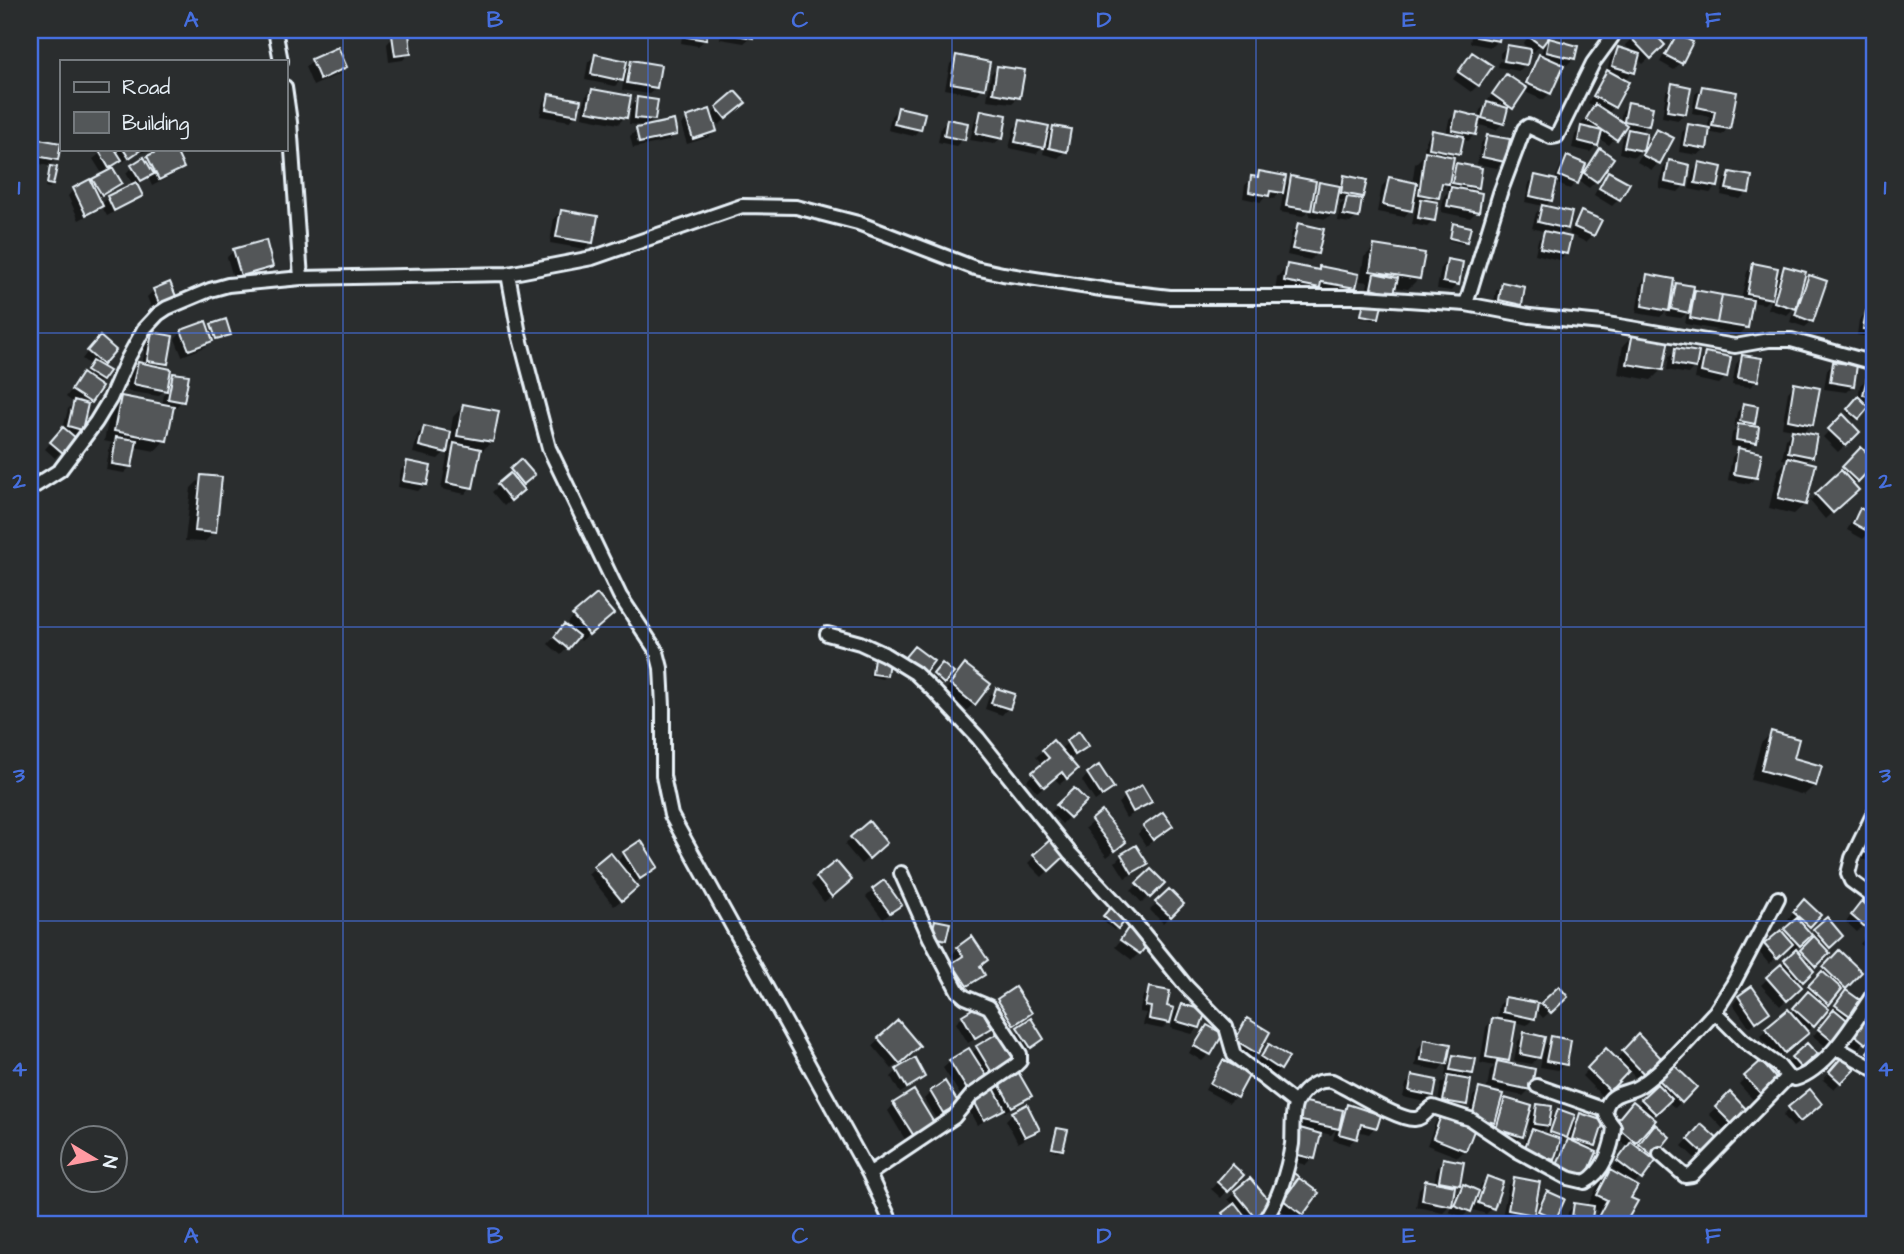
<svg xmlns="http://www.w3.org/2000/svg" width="1904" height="1254" font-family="'Architects Daughter',sans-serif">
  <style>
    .shadow { fill: #0007; fill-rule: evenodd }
    .building { fill: #535759; stroke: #e8f1f8; stroke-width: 2 }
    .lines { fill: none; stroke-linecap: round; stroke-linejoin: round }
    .street-casing { stroke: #e8f1f8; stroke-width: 18 }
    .street { stroke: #2a2d2e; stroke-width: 12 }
    .grid { fill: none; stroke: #466fde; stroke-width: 2; stroke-opacity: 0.55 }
    .neatline { fill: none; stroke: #466fde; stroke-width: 2.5 }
    .grid-label { font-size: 23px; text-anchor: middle; font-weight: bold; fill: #466fde }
  </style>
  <rect width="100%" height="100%" fill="#2a2d2e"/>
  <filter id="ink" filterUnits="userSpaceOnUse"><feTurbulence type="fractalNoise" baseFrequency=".0143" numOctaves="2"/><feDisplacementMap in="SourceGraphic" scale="14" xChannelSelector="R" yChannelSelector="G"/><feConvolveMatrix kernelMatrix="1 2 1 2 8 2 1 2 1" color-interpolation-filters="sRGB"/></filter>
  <g filter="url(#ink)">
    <path class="shadow" d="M500,30H537L532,34Z
      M683,30H706L705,40L698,46L681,43Z
      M722,30H752L751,37L744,43L720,39Z
      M1472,30H1499L1498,40L1491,47L1470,43Z
      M1519,30H1552L1534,52L1523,44L1528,37Z
      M1641,30H1648L1663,45L1643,64L1637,58L1633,72L1626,79L1617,76L1614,107L1607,114L1620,122L1622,111L1629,104L1647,125L1639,133L1641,150L1634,157L1619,153L1622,137L1630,129L1623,128L1609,145L1598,138L1597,145L1590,152L1572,148L1575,135L1582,127L1580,126L1595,106L1588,103L1601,79L1606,75L1611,56L1618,49L1633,54L1625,45Z
      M1677,36L1680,63L1674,70L1660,62L1670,43Z
      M393,37L409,53L403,60L389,62L387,44Z
      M1550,40L1574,58L1567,65L1562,64L1550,93L1543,100L1523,91L1505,114L1503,123L1496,130L1477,124L1475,134L1468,141L1461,139L1458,153L1452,160L1449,172L1457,165L1477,187L1472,193L1477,211L1470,218L1441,212L1444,196L1450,190H1446L1448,183L1438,193L1437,197L1432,203L1434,220L1427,227L1412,224L1416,206L1411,205L1410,210L1404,217L1377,212L1382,186L1389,179L1412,184L1415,164L1423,156L1426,139L1433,132L1446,135L1449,120L1456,113L1478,118L1480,110L1488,103L1487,102L1499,83L1506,76L1522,87L1533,63L1540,57L1543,47Z
      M1507,47L1526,64L1519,71L1498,67L1499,61L1523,66V63L1500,58V53Z
      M337,49L345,67L339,74L313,86L305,67L312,61Z
      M1472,54L1478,85L1471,92L1453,79Z
      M595,56L623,71L632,62L656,88L649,94L622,90L624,77L615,86L585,80L588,62Z
      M957,57L983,88L976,95L945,89L950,64Z
      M997,68L1019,97L1012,103L987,100L991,74Z
      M1673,85L1685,113L1678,120L1662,117L1666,92Z
      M1702,88L1728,128L1722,135L1708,132L1705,149L1698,155L1679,152L1682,132L1689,126L1707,129L1710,117L1692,113L1695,94Z
      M592,90L625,117L618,124L582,117L585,97Z
      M735,93L737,109L719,125L711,115Z
      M549,95L576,115L570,121L540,116L543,102Z
      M638,99L653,119L647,126L629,124L631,106Z
      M898,109L920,129L913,136L888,130L891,116Z
      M981,112L1001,138L994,144L970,140L975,119Z
      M687,119L715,131L709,137L687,144L681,125Z
      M948,121L963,139L956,146L938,142L941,127Z
      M1020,122L1045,136L1054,127L1065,151L1058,158L1043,154L1045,145L1036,154L1009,148L1014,128Z
      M637,130L675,134L668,141L633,148L630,136Z
      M1656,131L1671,139L1658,163L1652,170L1637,162L1650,138Z
      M1487,137L1503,161L1497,168L1477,164L1481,143Z
      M40,141L56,159L49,166L31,162L33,148Z
      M106,149H149L141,153L139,149L122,163L120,160L111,168L120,183L113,189L97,198L101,205L108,198L133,185L126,173L133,166L144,161L148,158L166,149H173L182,167L175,174L152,186L148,177L136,185L141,196L134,202L107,216L101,205L94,212L79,220L68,196L74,189L90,184L103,175L93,159Z
      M1601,150L1596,181L1589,188L1578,180L1570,189L1555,183L1551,200L1544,207L1566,228L1558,236L1566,253L1559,260L1535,254L1538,240L1546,232L1532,228L1536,213L1543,206L1525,202L1529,183L1536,176L1554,181L1561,165L1568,158L1582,175Z
      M1669,162L1685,185L1678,192L1659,188L1663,169Z
      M1700,164L1717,186L1710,193L1689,189L1693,171Z
      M51,168L52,185L49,188L45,187L48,170Z
      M1259,173L1282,188L1292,178L1313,191L1320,184L1338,187V184L1345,177L1362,196L1357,200V217L1350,223L1338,221L1340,205L1345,201L1336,199L1333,213L1326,219L1309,216L1310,209L1303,216L1280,212L1284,189L1274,199L1265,197L1261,202L1243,198L1245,185Z
      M1609,173L1619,199L1612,206L1594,195L1602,180Z
      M1730,174L1747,192L1740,199L1721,195L1724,181Z
      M561,212L591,242L585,249L550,243L554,218Z
      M1582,213L1593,235L1586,242L1569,234L1575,220Z
      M1298,225L1317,253L1310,260L1287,255L1292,232Z
      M1453,225L1466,241L1463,244L1448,240L1451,228Z
      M1375,247L1419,278L1408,289L1394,287L1393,292L1386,298L1366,294L1368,282L1360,281L1364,257Z
      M234,251L271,266L264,273L234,281L227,257Z
      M1447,261L1457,284L1451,291L1437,289L1441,267Z
      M1753,265L1774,278L1785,268L1801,286L1809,277L1812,321L1805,327L1790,322L1795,307L1787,315L1768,309L1771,297L1764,304L1751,302L1747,327L1740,334L1685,324L1687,313L1681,318L1666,316L1667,311L1660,317L1636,313L1641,283L1648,276L1670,292L1677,285L1690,297L1696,292L1741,300L1747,272Z
      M1288,266L1317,272L1320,268L1354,287L1344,298L1275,292L1277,277Z
      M1503,284L1520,304L1514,311L1493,307L1496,291Z
      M154,290L176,301L154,314L147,297Z
      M1365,303L1377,318L1374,320L1359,317L1362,306Z
      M1866,313L1874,314V338L1857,335L1859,320Z
      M212,326L229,334L226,337L213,341V339L205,347L182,356L175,339L182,332L207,330Z
      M153,334L166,364L161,369L167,382L174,375L182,401L175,408L172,407L165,440L155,451L134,447L131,466L124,473L106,470L110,445L113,443L104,441L111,408L121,397L162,405L165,390L158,396L127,391L131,371L138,364L142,365L146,341Z
      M1634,334L1662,369L1651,380L1618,374L1623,345Z
      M93,345L113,350L99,367L101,380L96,385L100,387L86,405L81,429L55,458L45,449L63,429L68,409L74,403L66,397L90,365L82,359Z
      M1676,350L1695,365L1706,354L1726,377L1719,384L1695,379L1698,363L1688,374L1667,370L1669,356Z
      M1742,357L1757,381L1750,387L1732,385L1736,364Z
      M1834,364L1853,386L1846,392L1824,389L1827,370Z
      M1867,379L1874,380V399L1869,404L1862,402L1867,407L1855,420L1846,412L1858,399L1860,385Z
      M1795,385L1812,424L1805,431L1782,427L1788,392Z
      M1744,405L1754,423L1749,428L1755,443L1746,451L1756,477L1749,484L1728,480L1732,457L1741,448L1730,446L1732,433L1737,428L1734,427L1737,412Z
      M463,406L491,442L481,452H478L471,487L465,494L441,489L448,452L453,447L446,446L445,452L438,459L413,453L418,434L425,428L450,434L453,417Z
      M1843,417L1858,432L1838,452L1823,437Z
      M1792,432L1812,456L1804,463L1805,504L1794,514L1769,508L1778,470L1788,460L1782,459L1786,439Z
      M1861,449L1874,462L1852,485L1857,489L1825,519L1810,501L1838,475Z
      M521,461L532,475L519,487L515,496L504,506L492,492L506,479L504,477Z
      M408,463L425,484L418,491L398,487L401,470Z
      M202,477L215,532L204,542L185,541L191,488Z
      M1861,510L1874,517V523L1870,532L1863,539L1847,530L1854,517Z
      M573,616L605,621L581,641L577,636L561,655L548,644L558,633H575L567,623Z
      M875,659L885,676L882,679L870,676L872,662Z
      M942,665L951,673L940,686L931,678Z
      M959,673L974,703L967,710L944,692Z
      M996,690L1008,708L1002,715L985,709L989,696Z
      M1772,733L1792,760L1815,785L1804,795L1751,780L1761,743Z
      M1079,734L1087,745L1069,760V776L1060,784L1054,778L1037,792L1027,780L1043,765L1036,757L1043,751L1059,750Z
      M1088,774L1105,794L1095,801L1082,781Z
      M1142,787L1149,802L1143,808L1126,818L1118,803L1125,797Z
      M1074,790L1084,801L1062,824L1051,812Z
      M1102,814L1117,849L1107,857L1085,828Z
      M1171,826L1146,846L1138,834L1144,827Z
      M1867,831L1874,832V857L1870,861L1856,858Z
      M851,838L878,849L861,864L845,845Z
      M1049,842L1063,856L1042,877L1028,863Z
      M641,843L656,867L633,884L629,894L614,906L588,874L595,867L616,862L624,854Z
      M1122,855L1145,864L1139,870L1125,878L1115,862Z
      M1151,871L1162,883L1142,903L1131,891Z
      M817,878L843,887L824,902L811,885Z
      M873,890L893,911L883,919L866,897Z
      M1169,891L1181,904L1163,923L1150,910Z
      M1804,902L1819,915L1805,930L1810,936L1827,920L1835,942L1825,950L1828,953L1811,970L1812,971L1798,985L1800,987L1780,1006L1761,985L1794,953L1788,947L1769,964L1759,952L1793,924L1788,919ZM1808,937L1812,941L1798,955L1794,950Z
      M1111,909L1123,920L1114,930L1102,920Z
      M1855,910L1864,925L1857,932L1846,922Z
      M1874,926V954L1860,944Z
      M1128,931L1139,953L1132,960L1115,947Z
      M958,948L986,960L979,968L983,974L960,992L946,971L957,962L952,955Z
      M1839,953L1860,972L1824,1007L1813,1025L1800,1040L1778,1058L1760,1036L1788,1011L1790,1014L1806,996L1803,994L1819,976L1818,975Z
      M1150,989L1165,1007L1169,1022L1162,1029L1143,1025L1146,1013L1139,1012L1143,996Z
      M1559,989L1566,997L1543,1018L1536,1010Z
      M1846,992L1852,1017L1829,1049L1813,1036L1832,1014L1829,1012Z
      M1739,997L1761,1018L1749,1027L1733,1004Z
      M1506,999L1534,1018L1527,1025L1514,1022L1507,1060L1503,1064L1530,1089L1523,1096L1487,1088L1490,1070L1495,1066L1480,1063L1486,1027L1493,1020L1497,1021L1499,1005Z
      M998,1000L1030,1013L1025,1018V1016L1006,1028L992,1007Z
      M1182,1006L1199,1027L1192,1034L1171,1028L1175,1012Z
      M1874,1008V1030L1858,1049L1844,1039Z
      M963,1016L990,1028L983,1034L968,1043L956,1023Z
      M1248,1021L1256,1053L1250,1059L1230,1047L1241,1027Z
      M1207,1027L1221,1035L1209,1054L1202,1061L1189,1053L1200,1033Z
      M1019,1029L1042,1039L1024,1053L1012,1035Z
      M1525,1034L1538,1057L1532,1064L1514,1061L1518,1041Z
      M1638,1037L1660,1060L1639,1081L1628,1070L1602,1096L1582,1076L1606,1051L1615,1060Z
      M1551,1038L1565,1064L1558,1070L1540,1067L1545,1045Z
      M879,1039L911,1053L892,1069L873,1046Z
      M1425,1041L1445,1063L1439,1070L1415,1066L1418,1048Z
      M1874,1044V1070L1862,1059Z
      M1807,1045L1808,1060L1793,1073L1785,1065Z
      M1269,1046L1280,1069L1273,1076L1255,1064Z
      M977,1048L1014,1062L961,1096L943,1068L950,1062L968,1050L971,1054Z
      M1454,1057L1472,1074L1465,1080L1466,1104L1459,1111L1437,1107L1441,1084L1449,1077L1445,1076L1447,1063Z
      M1223,1062L1236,1096L1229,1103L1205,1090L1216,1069Z
      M1760,1063L1778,1083L1756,1103L1739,1084Z
      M1673,1066L1695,1087L1675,1108L1667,1101L1650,1118L1653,1121L1632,1145L1636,1148L1649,1133L1668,1137L1649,1159L1653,1162L1634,1185L1629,1199L1635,1202L1623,1224H1591L1598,1211L1592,1208L1589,1224H1566L1568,1212L1575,1205L1587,1207L1599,1183L1610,1173L1623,1180L1624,1178L1612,1168L1628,1148L1609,1131L1655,1088L1653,1087Z
      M1835,1066L1852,1069L1834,1089L1823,1080Z
      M897,1071L923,1076L917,1083L900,1093L891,1077Z
      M1413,1077L1432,1095L1425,1102L1403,1097L1406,1084Z
      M999,1083L1029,1095L1023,1102L1005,1112L1003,1109L996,1115L977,1125L967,1107Z
      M1480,1090L1497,1109L1506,1100L1521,1136L1515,1143L1491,1136L1495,1122L1487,1129L1474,1126L1465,1150L1458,1157L1427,1145L1437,1119L1444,1112L1467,1121L1473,1096Z
      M931,1092L956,1103L950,1110L936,1119L924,1099Z
      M1730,1094L1745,1111L1725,1131L1709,1114Z
      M1302,1103L1342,1112L1348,1106L1375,1127L1369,1134L1358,1131L1355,1138L1349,1145L1333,1140L1336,1129L1331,1135L1320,1132L1313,1158L1306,1165L1288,1160L1294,1137L1302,1128L1291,1126Z
      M894,1104L932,1123L925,1130L906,1141L888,1111Z
      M1538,1106L1548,1121L1558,1111L1570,1126L1581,1115L1594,1145L1589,1151L1584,1177L1555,1173L1566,1147H1563L1567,1142L1570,1133L1559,1144L1553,1160L1546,1166L1519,1157L1526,1137L1532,1131L1528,1130L1531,1112ZM1550,1123L1545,1135L1540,1133Z
      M1790,1108L1813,1111L1793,1127L1783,1115Z
      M1013,1113L1038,1129L1031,1136L1018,1143L1006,1120Z
      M1057,1129L1062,1149L1059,1152L1051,1150L1054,1132Z
      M1694,1133L1716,1140L1697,1160L1682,1146Z
      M1444,1160L1458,1184L1453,1189L1452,1203L1456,1193L1463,1186L1478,1193L1481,1185L1488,1178L1492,1208L1486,1214L1470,1209L1463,1217L1449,1212L1452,1203L1443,1212L1416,1207L1419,1189L1426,1182L1434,1184L1437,1167Z
      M1226,1173L1227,1191L1221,1198L1211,1189Z
      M1514,1179L1532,1214L1525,1221L1502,1217L1508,1186Z
      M1249,1180L1263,1210L1249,1224H1219L1217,1221L1234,1206L1228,1199Z
      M1293,1187L1302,1214L1295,1221L1278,1208Z
      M1548,1193L1555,1218L1550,1222L1555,1224H1533L1537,1220L1533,1218L1541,1199Z"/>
    <path class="building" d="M688,30H708L706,40L687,37Z
      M726,30H754L753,38L725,33Z
      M1477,30H1501L1499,41L1476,37Z
      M1533,30H1554L1542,46L1528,36Z
      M1639,30H1651L1665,45L1651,59L1631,38Z
      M409,33L411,54L395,56L392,35Z
      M1677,34L1693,42L1682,64L1665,55Z
      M1549,38L1578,46L1575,59L1546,52Z
      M1507,45L1531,49L1527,65L1504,61Z
      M338,47L347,67L320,80L311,59Z
      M1618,47L1640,54L1635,73L1612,66Z
      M1472,52L1493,66L1479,86L1458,72Z
      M595,54L627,61L623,81L591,74Z
      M1539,54L1564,65L1551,94L1526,83Z
      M956,55L990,62L985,89L951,83Z
      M631,60L661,65L657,88L627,83Z
      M997,66L1025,70L1020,98L993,93Z
      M1607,70L1629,82L1615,108L1593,96Z
      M1506,74L1527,88L1513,109L1492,94Z
      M1672,83L1691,87L1686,114L1667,111Z
      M1702,86L1737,92L1730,129L1712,126L1715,111L1697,107Z
      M592,89L631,96L627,118L587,111Z
      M735,91L746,103L726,119L716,107Z
      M549,94L581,100L578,115L546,109Z
      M637,97L658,100L655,120L635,118Z
      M1487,102L1508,108L1504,124L1482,118Z
      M1628,102L1653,107L1649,126L1624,121Z
      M1595,104L1627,125L1617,140L1586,119Z
      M898,107L925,113L921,130L894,124Z
      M710,109L717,131L693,139L686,117Z
      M981,110L1007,115L1003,139L976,133Z
      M1456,111L1480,117L1476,135L1452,130Z
      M947,119L968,123L965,140L944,136Z
      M674,120L677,135L639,143L636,128Z
      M1020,120L1049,126L1044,148L1015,142Z
      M1688,124L1710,128L1707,149L1684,145Z
      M1053,126L1071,129L1067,152L1049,148Z
      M1581,126L1602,131L1598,146L1578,141Z
      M1628,129L1647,133L1643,151L1624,147Z
      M1656,129L1674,138L1660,164L1642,155Z
      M1432,130L1464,136L1460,154L1429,148Z
      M1487,135L1510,139L1505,162L1482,157Z
      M39,139L61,143L58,160L36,156Z
      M1600,148L1614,158L1597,182L1584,173Z
      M103,149H115L122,160L109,168L99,151Z
      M123,149H142L129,158Z
      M162,149H175L184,168L159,180L147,156Z
      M1425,151L1454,157L1449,184L1442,183L1439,198L1419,194Z
      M1567,156L1586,164L1578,184L1559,176Z
      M144,157L154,174L141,181L131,165Z
      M1669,160L1690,165L1687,186L1665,182Z
      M1699,162L1722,167L1718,187L1695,183Z
      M1456,163L1482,168L1479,188L1452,183Z
      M50,166L57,167L53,185L47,184Z
      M113,168L122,183L102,195L92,179Z
      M1259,171L1286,176L1283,193L1270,191L1269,196L1249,192L1251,176L1258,177Z
      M1608,171L1630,183L1620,200L1599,188Z
      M1730,172L1752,176L1749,193L1726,189Z
      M1344,175L1367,180L1363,197L1341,193Z
      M1535,175L1557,180L1552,201L1530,196Z
      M1291,176L1316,181L1311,210L1286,206Z
      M1389,177L1417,183L1412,211L1383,205Z
      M90,179L103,206L86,215L73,188Z
      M136,182L143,196L114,211L107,196Z
      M1319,182L1340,186L1335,214L1314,210Z
      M1451,187L1482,193L1479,212L1447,206Z
      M1347,197L1362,199L1359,218L1343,215Z
      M1421,199L1438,202L1435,221L1418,218Z
      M1542,205L1572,212L1568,229L1538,222Z
      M561,210L598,216L593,243L556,237Z
      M1581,211L1602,220L1594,236L1574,227Z
      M1298,223L1324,229L1318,254L1292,249Z
      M1453,223L1471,227L1467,242L1450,238Z
      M1544,231L1571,237L1567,254L1540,248Z
      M266,240L273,267L241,276L233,249Z
      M1374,245L1425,253L1420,279L1370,271Z
      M1447,259L1463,262L1459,285L1443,282Z
      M1753,263L1778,268L1772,299L1747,294Z
      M1287,264L1319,270V266L1359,274L1356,288L1321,282L1320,288L1284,281Z
      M1784,266L1806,272L1796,309L1774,302Z
      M1374,273L1398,278L1394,293L1371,288Z
      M1647,274L1674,279L1669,311L1642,306Z
      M1809,275L1827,281L1813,322L1795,315Z
      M170,282L178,301L161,308L153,289Z
      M1502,282L1525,287L1522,305L1499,300Z
      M1676,283L1694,286L1689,313L1671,309Z
      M1695,290L1722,295L1717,323L1690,318Z
      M1722,295L1753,300L1748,328L1717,323Z
      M1364,301L1382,305L1379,318L1361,315Z
      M1866,311L1874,312V330L1863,329Z
      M226,319L231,335L216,339L211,324Z
      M206,321L213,341L189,350L181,330Z
      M152,332L173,336L168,364L147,361Z
      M1633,332L1669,339L1663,370L1627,364Z
      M100,336L116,350L103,365L87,351Z
      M1675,348L1699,352L1696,368L1673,364Z
      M1705,352L1731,357L1727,378L1701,372Z
      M1742,355L1762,358L1758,381L1738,378Z
      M92,361L109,371L102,381L86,371Z
      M138,362L171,369L167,391L133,384Z
      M1833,362L1857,365L1854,386L1830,382Z
      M82,373L102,387L91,403L71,390Z
      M173,373L189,375L184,402L168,399Z
      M1867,377L1874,378V397L1863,395Z
      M1794,383L1820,388L1813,425L1788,420Z
      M121,396L174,406L167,441L114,431Z
      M1858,396L1869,407L1859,419L1847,409Z
      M74,400L88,404L82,430L68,426Z
      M1743,403L1758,406L1755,424L1740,421Z
      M463,404L499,411L493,442L457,436Z
      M1843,414L1860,432L1846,446L1828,429Z
      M1738,424L1759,427L1757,443L1736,440Z
      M424,426L451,432L447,453L419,446Z
      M63,427L76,438L63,453L50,442Z
      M1792,430L1817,435L1813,457L1788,452Z
      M116,437L137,440L132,467L112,464Z
      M454,443L481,449L473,488L447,483Z
      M1861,447L1874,460V465L1858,482L1842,467Z
      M1738,448L1762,453L1757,478L1734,474Z
      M1788,457L1816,464L1806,505L1778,498Z
      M521,459L535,475L523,485L510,469Z
      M407,461L431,466L427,485L403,481Z
      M1841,470L1859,490L1833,513L1815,494Z
      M510,473L524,490L511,501L497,484Z
      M201,475L222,477L216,533L195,531Z
      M1860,508L1874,515V527L1871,533L1853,523Z
      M597,594L614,614L589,635L572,615Z
      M564,624L579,636L568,649L554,637Z
      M914,646L934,661L924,674L904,658Z
      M874,657L889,660L887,676L872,674Z
      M942,663L954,673L944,684L933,674Z
      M965,664L991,684L975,705L950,684Z
      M996,688L1015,694L1010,709L991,703Z
      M1079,731L1089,746L1075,755L1066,741Z
      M1771,731L1799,739L1794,758L1822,766L1816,786L1761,770Z
      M1053,740L1078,769L1067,779L1062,772L1044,787L1032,772L1049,758L1042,750Z
      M1099,765L1114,788L1102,796L1087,773Z
      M1142,785L1152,802L1133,812L1124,795Z
      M1074,788L1087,801L1070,818L1056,805Z
      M1102,811L1126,842L1115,851L1091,820Z
      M1163,812L1173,826L1153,840L1143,826Z
      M869,821L887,843L869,859L850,837Z
      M1866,829L1874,830V854L1862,852Z
      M641,840L658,867L640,879L623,852Z
      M1050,840L1065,856L1049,871L1033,855Z
      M1136,845L1148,864L1132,873L1121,854Z
      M610,852L638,887L622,901L593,866Z
      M836,861L852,880L832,897L816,877Z
      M1151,869L1165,883L1150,898L1136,883Z
      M884,880L902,905L890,913L872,889Z
      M1169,889L1184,904L1171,917L1155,902Z
      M1804,899L1821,915L1810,927L1793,912Z
      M1862,901L1874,912V915L1865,927L1851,915Z
      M1111,907L1126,920L1118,929L1103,916Z
      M1827,917L1843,936L1830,948L1813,929Z
      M1797,918L1812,935L1800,946L1784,929Z
      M935,920L950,923L946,940L931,936Z
      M1874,924V943L1865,936Z
      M1128,928L1149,943L1140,954L1120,940Z
      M1781,930L1793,944L1777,959L1764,944Z
      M972,936L988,960L980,966L985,975L967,986L952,963L963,956L957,947Z
      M1814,936L1830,953L1816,967L1800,950Z
      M1796,949L1814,971L1803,982L1784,960Z
      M1839,950L1862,972L1846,989L1823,967Z
      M1781,964L1802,987L1787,1001L1766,977Z
      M1822,971L1842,989L1829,1005L1808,986Z
      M1559,986L1568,997L1551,1013L1541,1003Z
      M1752,986L1770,1012L1756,1022L1738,996Z
      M1015,987L1032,1013L1014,1025L997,999Z
      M1149,987L1170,991L1167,1006L1174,1008L1170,1023L1149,1019L1151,1007L1145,1006Z
      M1846,990L1864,1003L1853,1018L1835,1005Z
      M1808,991L1829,1009L1814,1027L1793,1008Z
      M1505,997L1538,1003L1535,1019L1503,1012Z
      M1182,1004L1206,1011L1200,1028L1176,1021Z
      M979,1005L992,1028L975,1038L962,1015Z
      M1788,1009L1809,1033L1785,1053L1765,1028Z
      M1834,1009L1852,1024L1836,1044L1818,1029Z
      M1867,1010L1874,1016V1033L1866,1044L1850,1031Z
      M1031,1018L1044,1039L1031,1048L1017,1027Z
      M1247,1018L1270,1032L1258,1054L1235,1040Z
      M1492,1018L1516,1022L1509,1061L1486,1057Z
      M898,1020L920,1046L900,1064L878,1038Z
      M1207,1025L1223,1034L1211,1055L1194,1046Z
      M1524,1032L1545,1037L1540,1058L1520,1054Z
      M998,1033L1016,1063L994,1076L976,1046Z
      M1638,1034L1663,1060L1646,1076L1622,1051Z
      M1551,1036L1571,1040L1567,1065L1546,1061Z
      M1424,1039L1451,1044L1447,1064L1421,1060Z
      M1807,1043L1817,1054L1801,1068L1791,1057Z
      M1874,1043V1058L1867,1052Z
      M1269,1044L1289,1057L1281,1070L1261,1057Z
      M969,1048L988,1078L968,1091L949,1060Z
      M1606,1048L1629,1071L1610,1091L1587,1068Z
      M1453,1055L1476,1059L1473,1074L1450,1070Z
      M1842,1057L1855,1069L1841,1083L1829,1072Z
      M915,1058L925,1077L907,1088L896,1069Z
      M1223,1060L1250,1074L1237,1098L1210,1083Z
      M1497,1061L1535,1069L1531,1090L1493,1082Z
      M1761,1061L1780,1083L1764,1097L1744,1076Z
      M1673,1064L1697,1087L1682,1103L1658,1079Z
      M1017,1070L1032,1096L1012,1107L998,1082Z
      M1412,1075L1437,1080L1434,1096L1409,1091Z
      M1448,1076L1471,1080L1467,1105L1443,1101Z
      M945,1081L959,1104L943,1113L930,1091Z
      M1657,1084L1672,1099L1656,1114L1641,1099Z
      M994,1088L1005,1109L984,1120L973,1099Z
      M1479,1088L1503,1094L1495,1123L1472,1117Z
      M1810,1089L1822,1104L1800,1122L1788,1107Z
      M914,1090L934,1123L914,1136L893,1103Z
      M1730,1092L1748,1111L1733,1125L1715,1107Z
      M1505,1098L1532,1106L1523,1137L1496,1129Z
      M1301,1101L1343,1110L1339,1129L1297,1120Z
      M1633,1101L1656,1120L1636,1143L1614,1124Z
      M1027,1104L1040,1130L1025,1137L1012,1112Z
      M1347,1104L1381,1115L1377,1128L1361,1124L1357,1139L1339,1134Z
      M1537,1104L1552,1106L1549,1126L1534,1124Z
      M1558,1109L1575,1115L1567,1138L1550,1132Z
      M1443,1110L1477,1123L1466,1151L1433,1138Z
      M1580,1113L1604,1121L1596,1146L1572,1139Z
      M1655,1124L1670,1137L1654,1157L1639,1144Z
      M1701,1124L1719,1140L1705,1155L1688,1139Z
      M1057,1128L1068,1130L1063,1150L1052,1148Z
      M1300,1128L1321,1134L1315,1159L1294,1154Z
      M1532,1129L1561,1139L1554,1160L1524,1150Z
      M1568,1139L1597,1152L1586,1177L1557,1165Z
      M1631,1142L1656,1161L1642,1180L1617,1161Z
      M1443,1158L1464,1162L1460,1185L1439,1181Z
      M1232,1164L1244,1175L1228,1192L1217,1182Z
      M1610,1170L1638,1186L1631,1198L1638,1201L1625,1224H1611L1598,1217L1607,1200L1597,1195Z
      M1291,1171L1299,1177L1291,1188L1283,1182Z
      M1487,1176L1503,1182L1494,1209L1478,1203Z
      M1514,1177L1540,1182L1534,1215L1508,1210Z
      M1250,1178L1272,1204L1256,1218L1234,1191Z
      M1299,1178L1319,1193L1303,1215L1283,1200Z
      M1425,1180L1455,1186L1452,1206L1422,1200Z
      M1463,1184L1479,1191L1471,1212L1454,1205Z
      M1547,1191L1565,1199L1556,1219L1538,1211Z
      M1235,1203L1251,1224H1230L1222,1213Z
      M1574,1203L1594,1206L1591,1224H1571Z
      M1539,1216L1559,1224H1536Z
      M1007,1218H1020V1224H1007Z"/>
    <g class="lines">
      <g class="street-casing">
        <path id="street" d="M275,30L281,61
          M285,87L290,122L301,278
          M508,274L519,334L549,448L620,596L657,652L661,668L663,706V776L671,815L869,1174L892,1224
          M1466,304L1500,193L1524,129L1528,126L1551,137L1557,136L1593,63L1612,37L1611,33L1605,30
          M30,489L60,470L96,422L110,399L127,360L144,329L158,314L167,308L210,290L228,285L301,278L508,274L592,258L742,206L796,207L858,223L975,268L1003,274L1108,290L1170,297H1364L1466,304L1530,316L1602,323L1735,346L1769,340H1791L1874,363
          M827,634L860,643L884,654L915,673L936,693L978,738L1070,853L1135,923L1186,986L1226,1027L1234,1055L1295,1103
          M1874,813L1852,858L1848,874L1851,881L1874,898
          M1715,1012L1733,984L1778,898
          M1837,1048L1874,1069
          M1537,1086L1605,1110
          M1660,1154L1685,1176L1692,1175L1788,1077
          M869,1174L954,1117L972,1095L1016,1065L1020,1061V1054L989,1007L965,997L958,991L930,938L901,873
          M1262,1224C1278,1203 1288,1170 1292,1144C1293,1133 1291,1110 1297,1101C1305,1088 1317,1079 1332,1081C1350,1089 1399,1121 1415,1119C1422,1119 1427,1110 1433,1107L1470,1119L1518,1151L1568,1178L1585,1182C1604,1172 1612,1148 1614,1127C1608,1119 1602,1113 1608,1103C1614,1091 1631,1093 1641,1085C1667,1067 1693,1035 1715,1012L1744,1041L1779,1066L1788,1077L1795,1079C1828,1069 1856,1020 1874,993"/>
      </g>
      <use href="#street" class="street"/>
    </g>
  </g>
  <path class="grid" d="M343,30V1224M648,30V1224M952,30V1224M1256,30V1224M1561,30V1224M30,333H1874M30,627H1874M30,921H1874"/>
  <rect width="1904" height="1254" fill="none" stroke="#2a2d2e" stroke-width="77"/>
  <rect x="60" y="60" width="228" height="91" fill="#2a2d2e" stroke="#767b7f" stroke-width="2"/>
  <rect x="74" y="82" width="35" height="10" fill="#2a2d2e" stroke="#767b7f" stroke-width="2"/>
  <text x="122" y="94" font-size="21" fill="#e8f1f8">Road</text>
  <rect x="74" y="112" width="35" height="21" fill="#535759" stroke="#767b7f" stroke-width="2"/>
  <text x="122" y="130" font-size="21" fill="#e8f1f8">Building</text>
  <g transform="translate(94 1159) rotate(100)"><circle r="33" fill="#2a2d2e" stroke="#767b7f" stroke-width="2"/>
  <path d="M0-5L12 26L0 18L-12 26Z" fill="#ff9aa2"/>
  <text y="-10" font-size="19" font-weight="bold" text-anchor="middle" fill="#e8f1f8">N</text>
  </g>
  <rect x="38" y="38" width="1828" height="1178" class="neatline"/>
  <g class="grid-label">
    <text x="191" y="27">A</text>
    <text x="495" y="27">B</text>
    <text x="800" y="27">C</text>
    <text x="1104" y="27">D</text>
    <text x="1409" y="27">E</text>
    <text x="1713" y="27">F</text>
    <text x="19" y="194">1</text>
    <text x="1885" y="194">1</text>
    <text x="19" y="488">2</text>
    <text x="1885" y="488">2</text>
    <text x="19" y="782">3</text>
    <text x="1885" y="782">3</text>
    <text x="19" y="1076">4</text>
    <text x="1885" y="1076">4</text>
    <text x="191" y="1243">A</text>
    <text x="495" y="1243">B</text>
    <text x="800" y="1243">C</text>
    <text x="1104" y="1243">D</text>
    <text x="1409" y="1243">E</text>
    <text x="1713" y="1243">F</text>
  </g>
</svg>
